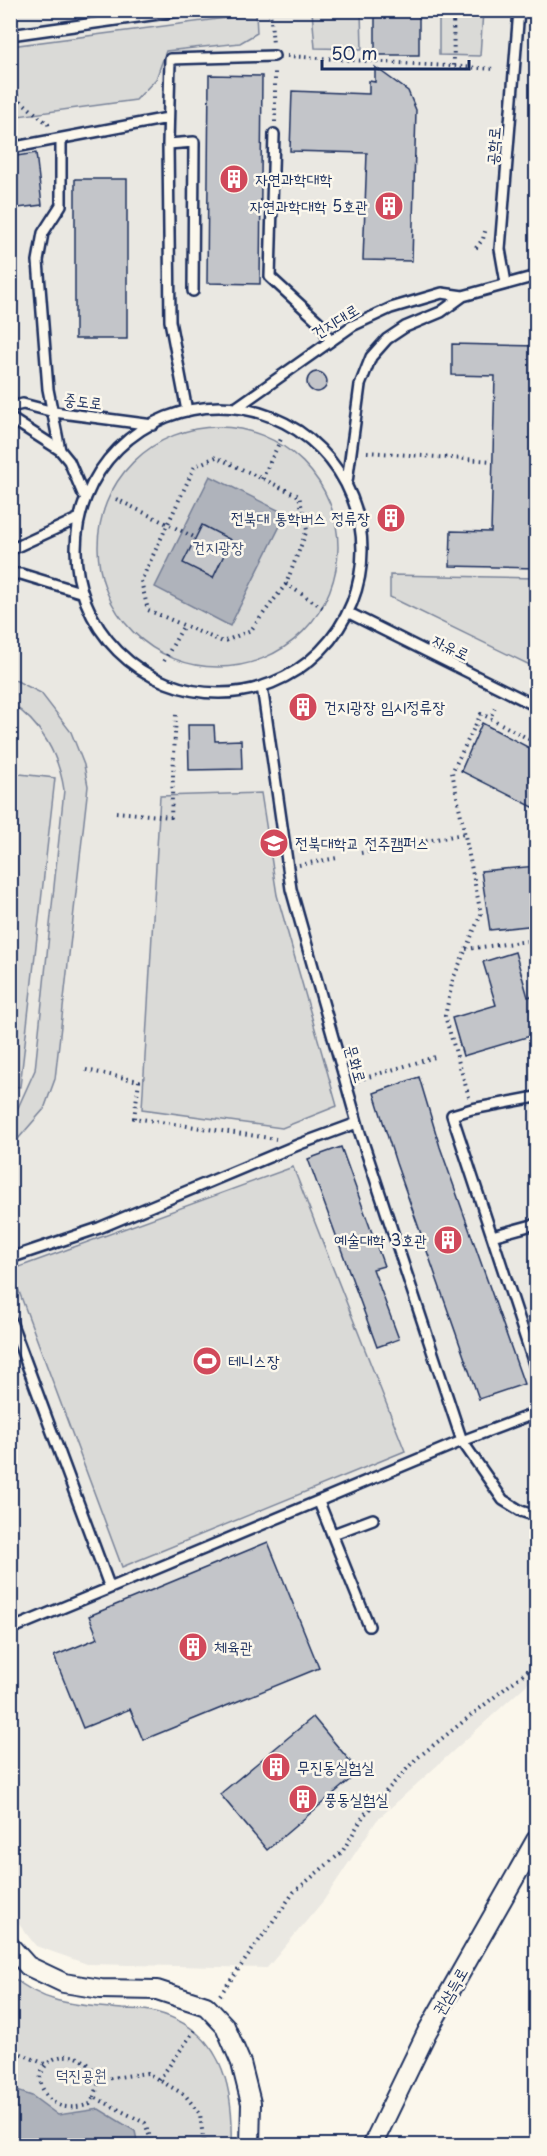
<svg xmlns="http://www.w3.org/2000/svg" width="547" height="2156" font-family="'Playpen Sans','Poor Story',sans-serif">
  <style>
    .built { fill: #eae8e2 }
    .green { fill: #dadad7; stroke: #7a849a; stroke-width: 1.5 }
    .water { fill: #afb3bb; stroke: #747e96; stroke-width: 1.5 }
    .building { fill: #c3c5c9; stroke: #1b2f5e; stroke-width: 1.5 }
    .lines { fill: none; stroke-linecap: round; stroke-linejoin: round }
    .service-casing { stroke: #1b2f5e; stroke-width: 14 }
    .minor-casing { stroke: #1b2f5e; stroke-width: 22 }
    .path { stroke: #1b2f5e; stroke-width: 4; stroke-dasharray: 1.5 4.5; stroke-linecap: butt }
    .service { stroke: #fbf7ec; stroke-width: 9 }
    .minor { stroke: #fbf7ec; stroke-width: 18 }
    .labels { text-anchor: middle; stroke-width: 5; stroke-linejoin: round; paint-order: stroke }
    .street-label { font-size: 16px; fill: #1b2f5e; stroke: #fbf7ec }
    .poi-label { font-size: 16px; fill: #1b2f5e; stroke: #fbf7ec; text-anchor: start }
    .park-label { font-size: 16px; fill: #415176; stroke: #fbf7ec }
  </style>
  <rect width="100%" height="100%" fill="#fbf7ec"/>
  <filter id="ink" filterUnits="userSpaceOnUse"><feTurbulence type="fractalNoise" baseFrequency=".0167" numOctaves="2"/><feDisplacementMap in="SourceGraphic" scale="12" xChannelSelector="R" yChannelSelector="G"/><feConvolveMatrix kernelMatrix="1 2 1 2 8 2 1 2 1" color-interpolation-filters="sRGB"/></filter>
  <g filter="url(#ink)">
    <path class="built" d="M10,11H536V1676L377,1820L324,1900L267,1968L87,1964L36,1946L11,1914Z"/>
    <path class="green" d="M312,11H361L362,49L315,48Z
      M439,11H483L480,56L439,55Z
      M256,14L257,33L240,43L166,51L156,79L136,100L11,117V46Z
      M98 547a120 120 0 1 1 240 0a120 120 0 1 1-240 0Z
      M390,575L536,578V668L390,597Z
      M11,678L41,693L71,732L84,765L88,786L55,1079L44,1109L11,1147V1117L16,1112L35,1070L64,790C59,756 41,722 11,704Z
      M11,773L55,778L20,1087L10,1086Z
      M261,793L277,895L337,1106L282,1128L142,1109L160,796Z
      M293,1167L405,1451L122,1567L11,1270Z
      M10,1975C46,2006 79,2005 122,2009C133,2009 145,2009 155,2012C221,2029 234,2084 232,2145H11Z"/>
    <path class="water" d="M210,476L286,514L230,626L155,587Z
      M11,2089L32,2096L58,2115L99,2109L135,2131L138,2145H11Z"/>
    <path class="building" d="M375,10H419V55H375Z
      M375,67L408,91L416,110L412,261L363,260L367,153L290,151L292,91L369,94V81L375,82Z
      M209,75L262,76L260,284L207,283Z
      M36,153L42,205L10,209V157Z
      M75,179H127V339H75Z
      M452,344L537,346V568L450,566L451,531L491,532L495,376L452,375Z
      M307 382a10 10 0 1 1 20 0a10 10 0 1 1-20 0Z
      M202,525L231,540L213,578L183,563Z
      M482,723L537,752V809L461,771Z
      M188,725H214L215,741L241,740L242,769L189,770Z
      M537,866V925L490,930L481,871Z
      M515,952L528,997L537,994V1034L463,1056L452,1018L496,1005L483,962Z
      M419,1077L440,1147L524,1384L479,1399L396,1163L374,1093Z
      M341,1147L384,1266L373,1269L399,1339L377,1347L308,1159Z
      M268,1542L319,1668L143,1740L130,1709L83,1728L54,1656L98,1638L89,1616Z
      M313,1717L359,1772L267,1850L220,1794Z"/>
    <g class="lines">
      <g class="service-casing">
        <path id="service" d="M10,35L187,10
          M274,134L270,277L319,322L330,340
          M168,144L194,142L193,291
          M10,148L168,118
          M506,283L500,249L519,10
          M76 550a143 143 0 1 1 286 0a143 143 0 1 1-286 0Z
          M10,407L23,404L54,412L153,425
          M237,407L352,326L391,308L442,293L463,296
          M187,411L170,321L168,144L170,59L274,56
          M10,418L60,450L69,461L83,494
          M60,450L48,389L38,261L43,233L61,205V139
          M347,482L360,385L371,357L387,339L405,327L441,312L463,296L536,276
          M10,550L77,519
          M10,574H21L80,592
          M353,615L536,706
          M262,686L291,889L360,1133L462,1441L503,1500L521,1511L536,1516
          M536,1224L492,1236L536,1370
          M492,1236L452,1115L472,1109L536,1097
          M10,1258L99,1228L300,1144L357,1123
          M10,1319L110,1588L462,1441L536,1413
          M319,1502L369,1626
          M333,1534L373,1519
          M18,1626L110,1588"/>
      </g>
      <g class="minor-casing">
        <path id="minor" d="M10,1946L28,1966L64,1983L101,1989L157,1990L206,2006L225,2026L241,2063L251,2103L250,2146
          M372,2146L427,2032L536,1840"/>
      </g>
      <path class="path" d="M270,10L273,44
        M453,10L454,66
        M287,56L495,69
        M10,86L22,102L48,124L49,129
        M275,122V69
        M476,248L483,239L486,228
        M367,452L493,461
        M262,479L281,439
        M116,499L196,538
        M286,584L251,630L223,642L148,610L141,581L195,466L216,457L299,496L307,530L286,584L325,609
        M164,661L184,625
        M495,708L490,718L536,743
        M116,812L171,817L176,714
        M361,853L464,834
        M299,865L337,858
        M466,949L536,940
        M86,1070L139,1081L134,1118L276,1139
        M358,1080L435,1057
        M469,1097L445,1016L453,979L481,914L452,772L481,714L490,718
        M220,1995L294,1892L342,1852L364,1815L416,1759L536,1664
        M10,2049L45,2064
        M98,2080L147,2073L185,2095L200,2114L204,2146
        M159,2080L197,2027
        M94,2097C95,2093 98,2088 98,2084C98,2078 94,2069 89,2065C63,2040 21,2071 51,2100C62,2110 78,2108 90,2104L94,2097L145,2123L153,2146"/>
      <use href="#service" class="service"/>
      <use href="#minor" class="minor"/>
    </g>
  </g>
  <defs>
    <g id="building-disc" transform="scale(1.5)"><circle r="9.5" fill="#d1495b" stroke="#fbf7ec"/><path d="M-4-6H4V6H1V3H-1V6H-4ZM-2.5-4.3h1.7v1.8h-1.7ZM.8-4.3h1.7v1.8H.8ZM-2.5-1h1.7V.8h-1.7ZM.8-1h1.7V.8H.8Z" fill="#fff"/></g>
    <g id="university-disc" transform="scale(1.5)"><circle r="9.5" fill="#d1495b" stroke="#fbf7ec"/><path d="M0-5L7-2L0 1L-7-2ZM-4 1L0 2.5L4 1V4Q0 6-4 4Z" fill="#fff"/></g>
    <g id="stadium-disc" transform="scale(1.5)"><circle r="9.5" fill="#d1495b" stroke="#fbf7ec"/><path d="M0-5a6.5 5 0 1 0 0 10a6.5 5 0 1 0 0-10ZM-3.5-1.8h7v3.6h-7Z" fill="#fff"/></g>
  </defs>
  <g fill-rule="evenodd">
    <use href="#building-disc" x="234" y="179"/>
    <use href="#building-disc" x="389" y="206"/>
    <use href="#building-disc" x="391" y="518"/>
    <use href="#building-disc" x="303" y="707"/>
    <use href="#university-disc" x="274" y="843"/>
    <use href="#building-disc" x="448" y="1240"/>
    <use href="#stadium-disc" x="207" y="1361"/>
    <use href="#building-disc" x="193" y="1647"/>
    <use href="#building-disc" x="276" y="1767"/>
    <use href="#building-disc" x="303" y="1799"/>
  </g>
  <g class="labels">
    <g class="street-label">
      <text transform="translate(493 146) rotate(-86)" y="6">공학로</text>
      <text transform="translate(335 321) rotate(-31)" y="6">건지대로</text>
      <text transform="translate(83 401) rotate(7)" y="6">중도로</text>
      <text transform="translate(451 647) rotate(26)" y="6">자유로</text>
      <text transform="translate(356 1064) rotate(74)" y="6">문화로</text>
      <text transform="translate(450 1991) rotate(-60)" y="6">권삼득로</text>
    </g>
    <g class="poi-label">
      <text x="255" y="185">자연과학대학</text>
      <text x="368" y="212" text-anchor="end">자연과학대학 5호관</text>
      <text x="370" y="524" text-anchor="end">전북대 통학버스 정류장</text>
      <text x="324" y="713">건지광장 임시정류장</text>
      <text x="295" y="849">전북대학교 전주캠퍼스</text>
      <text x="427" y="1246" text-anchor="end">예술대학 3호관</text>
      <text x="228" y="1367">테니스장</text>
      <text x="214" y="1653">체육관</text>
      <text x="297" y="1773">무진동실험실</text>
      <text x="324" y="1805">풍동실험실</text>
    </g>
    <g class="park-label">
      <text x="218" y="553">건지광장</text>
      <text x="81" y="2081">덕진공원</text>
    </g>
  </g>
  <rect width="547" height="2156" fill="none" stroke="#fbf7ec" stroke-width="36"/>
  <rect x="18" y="18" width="511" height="2120" fill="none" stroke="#1b2f5e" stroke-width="2" filter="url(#ink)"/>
  <path d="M322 60v9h147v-9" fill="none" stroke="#1b2f5e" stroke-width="3"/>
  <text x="331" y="60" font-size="18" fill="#1b2f5e" stroke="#fbf7ec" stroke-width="4.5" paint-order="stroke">50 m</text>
</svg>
